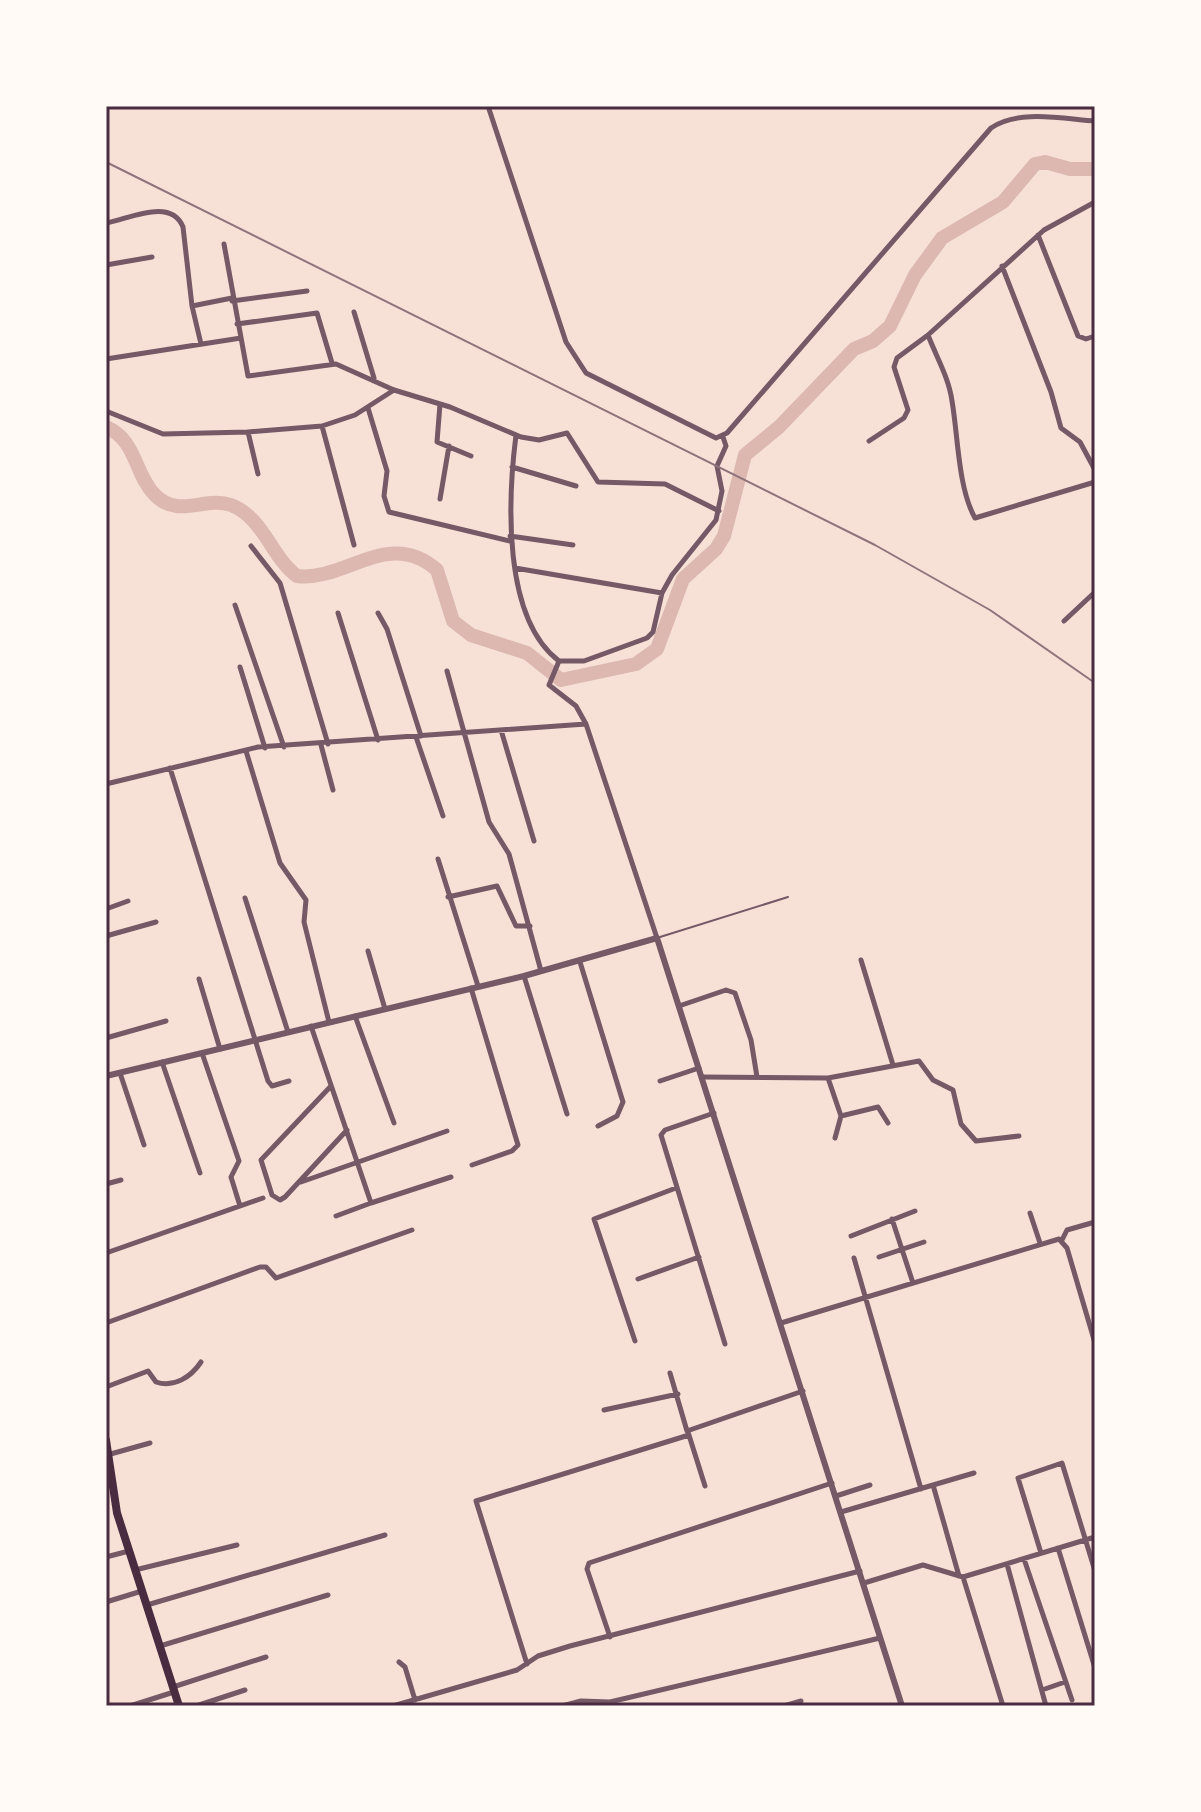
<svg xmlns="http://www.w3.org/2000/svg" width="1201" height="1812" font-family="'Archivo Narrow',sans-serif">
  <style>
    .lines { fill: none; stroke-linecap: round; stroke-linejoin: round }
    .river { stroke: #dcb8b0; stroke-width: 14 }
    .service { stroke: #755966; stroke-width: 2 }
    .minor { stroke: #755966; stroke-width: 5 }
    .tertiary { stroke: #755966; stroke-width: 6 }
    .trunk { stroke: #4a2c40; stroke-width: 8 }
    .rail { stroke: #8f747c; stroke-width: 2 }
    .neatline { fill: none; stroke: #4a2c40; stroke-width: 3 }
  </style>
  <rect width="100%" height="100%" fill="#f7e1d7"/>
  <g class="lines">
    <path class="river" d="M106,427C137,440 134,474 155,495C178,519 205,496 231,505C263,517 272,558 297,576C345,582 389,527 437,570L453,621L471,635L527,653L561,680L636,664L657,649L683,579L716,549L724,536L745,455L779,427L854,349L873,341L890,326L915,275L942,238L1003,202L1035,164L1045,162L1070,169H1095"/>
    <path class="service" d="M660,937L788,897"/>
    <path class="minor" d="M488,106L566,342L586,373L716,438L727,433L991,128C1018,109 1064,119 1095,121
      M106,223C129,219 171,197 183,227L192,306L232,298
      M1038,235L1078,336L1086,339L1095,336
      M224,244L248,376L336,364L394,390L450,407L521,437L539,440L567,433L598,482L665,484L719,511
      M106,265L152,257
      M1002,266L1051,392L1061,428L1080,442L1095,470
      M232,301L307,291
      M192,306L201,344
      M354,312L374,378
      M237,324L317,313L332,363
      M928,335C936,356 949,378 952,401C958,435 958,488 975,518L1095,482
      M106,359L241,338
      M440,404L437,442L471,456
      M368,408L387,471L384,496L389,512L510,541
      M106,411L163,434L248,432L322,426L355,415L394,390
      M322,426L354,545
      M248,432L258,474
      M516,435C508,498 502,618 559,661
      M869,441L904,418L908,410L894,367L897,358L928,335L1044,230L1095,202
      M512,467L576,486
      M440,499L449,446
      M510,536L573,545
      M251,546L280,583L328,744
      M515,568L662,593
      M235,605L284,747
      M338,613L378,740
      M378,613L387,629L421,736
      M1064,621L1095,592
      M559,661H584L647,638L653,632L662,593L672,575L716,520L722,491L717,466L726,446L723,437
      M559,661L549,685L576,706L586,724L657,938
      M240,667L265,748
      M447,671L489,822L509,854L541,971
      M501,730L534,841
      M416,737L443,816
      M321,745L333,790
      M246,751L280,863L306,900L304,922L329,1022
      M170,768L268,1081L272,1086L289,1081
      M106,784L258,747L586,724
      M438,859L478,986
      M448,897L497,886L516,926H530
      M245,898L288,1032
      M106,909L128,901
      M106,936L156,922
      M368,951L385,1009
      M861,960L893,1065
      M580,962L623,1102L617,1116L598,1126
      M524,976L567,1114
      M199,979L220,1049
      M471,988L518,1145L512,1151L472,1165
      M679,1006L726,990L735,993L751,1040L757,1077
      M355,1016L394,1123
      M311,1026L371,1203L336,1216
      M106,1038L166,1021
      M202,1053L239,1161L231,1177L240,1206
      M162,1062L200,1173
      M120,1073L144,1145
      M702,1077L828,1078L919,1061L933,1080L953,1090L961,1124L976,1141L1019,1136
      M828,1078L841,1116L835,1138
      M660,1081L699,1068
      M331,1086L261,1160L272,1195L280,1200L285,1197L347,1130
      M714,1113L665,1130L661,1135L725,1344
      M841,1116L878,1107L888,1123
      M301,1182L447,1131
      M106,1184L121,1180
      M371,1203L451,1177
      M1030,1213L1040,1243
      M892,1219L913,1283
      M851,1236L915,1211
      M1062,1240L1067,1230L1095,1222
      M106,1253L263,1198
      M879,1257L924,1242
      M854,1258L921,1489
      M638,1279L699,1257
      M106,1323L260,1267H266L276,1278L412,1230
      M781,1323L1059,1239L1067,1248L1095,1343
      M635,1341L594,1219L676,1188
      M670,1373L687,1431L803,1391
      M106,1387L148,1371L156,1382C174,1388 191,1377 201,1362
      M604,1410L678,1394
      M688,1432L705,1486
      M107,1455L150,1443
      M933,1485L959,1576
      M836,1496L870,1485
      M841,1512L974,1473
      M1058,1548L1095,1668
      M1041,1553L1018,1478L1062,1463L1095,1571
      M106,1557L129,1551
      M1024,1559L1072,1700
      M1007,1564L1046,1706
      M135,1570L237,1545
      M963,1577L1003,1706
      M864,1583L923,1565L963,1577L1095,1537
      M106,1602L142,1591
      M147,1605L385,1535
      M610,1637L587,1569L589,1563L832,1483
      M160,1646L328,1595
      M399,1662L405,1667L415,1700
      M527,1664L476,1501L689,1435
      M173,1687L266,1657
      M1042,1690L1065,1682
      M130,1706L174,1692
      M196,1706L245,1690
      M393,1706L517,1670L538,1656L570,1646L860,1571
      M562,1706L581,1701L610,1702L880,1638
      M784,1706L801,1701"/>
    <path class="tertiary" d="M106,1076L524,976L657,938L902,1706"/>
    <path class="trunk" d="M106,1440L117,1513L179,1706"/>
    <path class="rail" d="M106,162L875,545L990,610L1095,683"/>
  </g>
  <rect width="1201" height="1812" fill="none" stroke="#fffaf5" stroke-width="216"/>
  <rect x="108" y="108" width="985" height="1596" class="neatline"/>
</svg>
